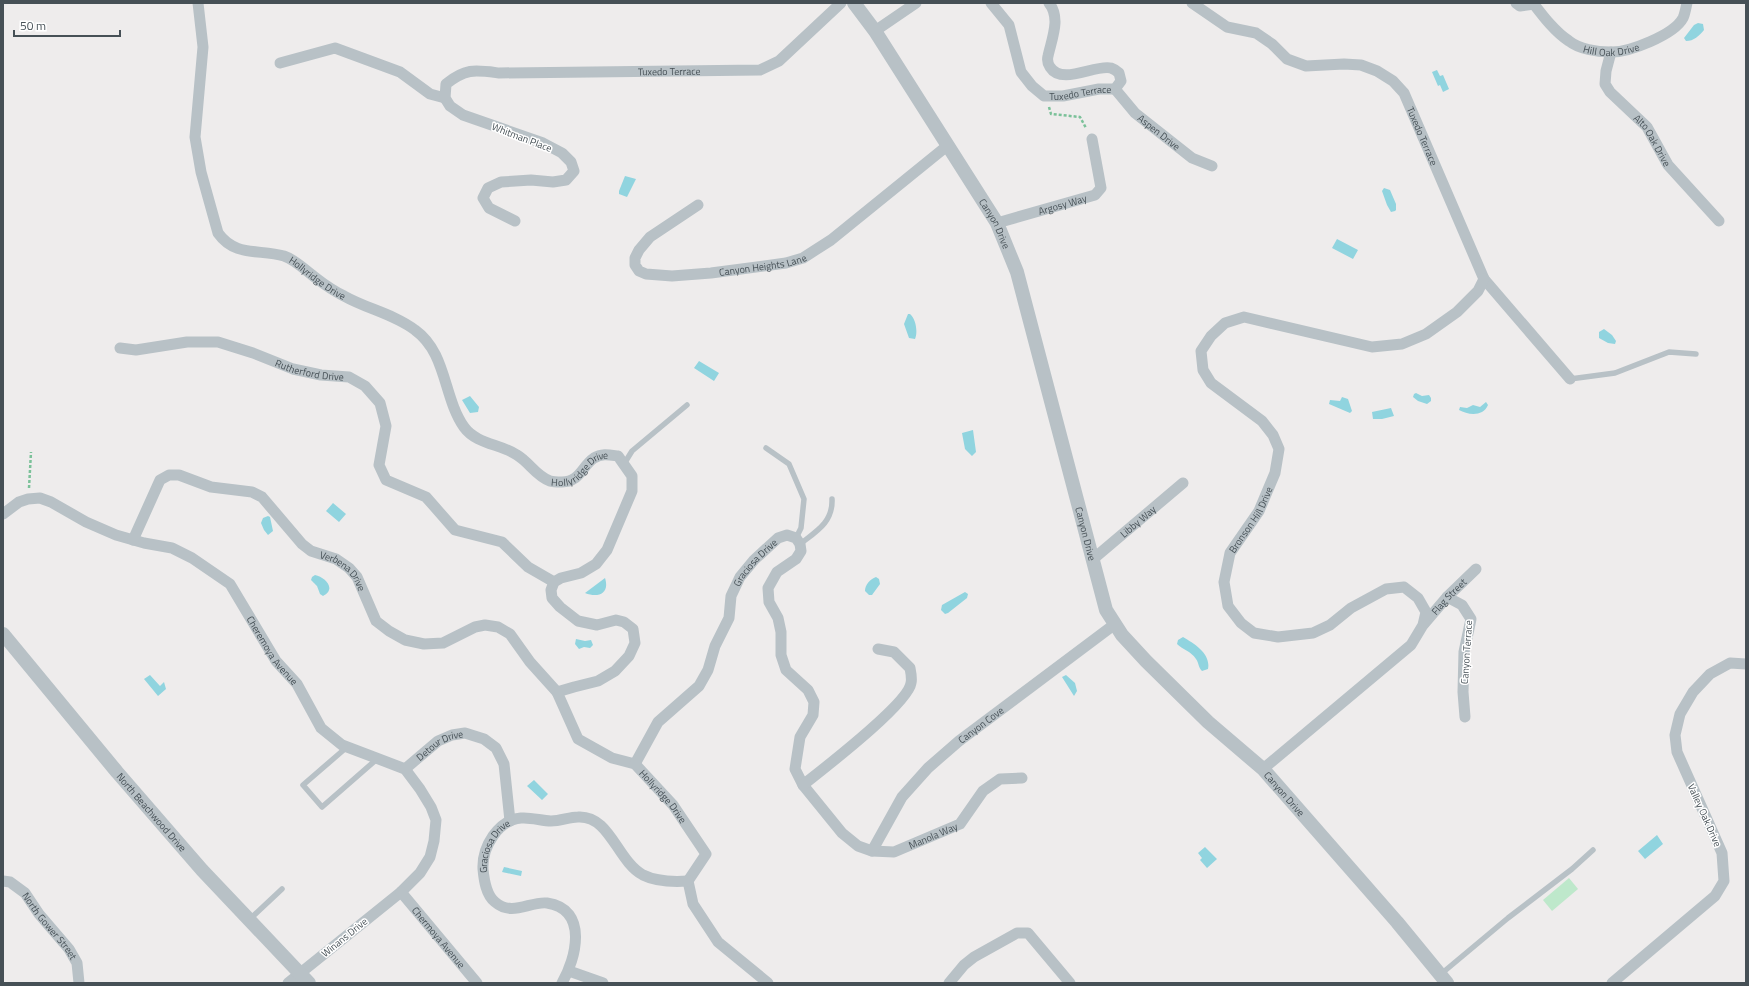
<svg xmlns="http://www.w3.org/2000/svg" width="1749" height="986" font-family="'Titillium Web',sans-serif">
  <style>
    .green { fill: #bee8cb }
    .water { fill: #90d4df }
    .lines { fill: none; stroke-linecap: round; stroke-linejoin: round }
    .path { stroke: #7bc199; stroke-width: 2.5; stroke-dasharray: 3 2; stroke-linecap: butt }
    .service { stroke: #b8c1c6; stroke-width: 5.5 }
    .minor { stroke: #b8c1c6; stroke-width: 11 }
    .tertiary { stroke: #b8c1c6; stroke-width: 14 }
    .labels { text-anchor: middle; stroke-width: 3; stroke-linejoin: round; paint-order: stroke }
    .street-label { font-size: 10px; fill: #465056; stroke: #fff }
  </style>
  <rect width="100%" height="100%" fill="#eeecec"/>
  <path class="green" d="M1569,878L1578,889L1552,911L1543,900Z"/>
  <path class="water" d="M1698,23L1703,24L1704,30C1699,36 1694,41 1686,41L1684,38L1694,25Z
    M1437,70L1440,76L1443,75L1449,89L1443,92L1440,85L1438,86L1432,72Z
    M625,176L636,179L627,197L619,194V191Z
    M1384,188L1390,190L1396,204V210L1395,211L1391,212L1387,205L1382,191Z
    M1337,239L1358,250L1353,259L1332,248Z
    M908,314H910C916,319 918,332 915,339L909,338L904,324Z
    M1604,329L1612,335L1616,341L1615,344L1608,343L1599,338V332Z
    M699,361L719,373L714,381L694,368Z
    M1416,393L1422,396L1429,395L1431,398V401L1427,404L1418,401L1413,397L1414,394Z
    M470,396L479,407L478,412L470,413L462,400Z
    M1342,397L1348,399L1352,411L1350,413L1329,404L1330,400L1340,401Z
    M1486,402L1488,405C1483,417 1468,415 1459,410L1460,407L1467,408L1473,405L1480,407Z
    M1391,408L1394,416L1382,419H1373L1372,412Z
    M973,430L976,452L972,456L965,449L962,433Z
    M333,503L346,514L339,522L326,511Z
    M268,516L270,517L273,531L268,535L264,530L261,523L263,518Z
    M315,575C325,577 337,589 323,596L320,594L317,586L311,580L312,577Z
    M876,577L879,579L880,584L872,595H869L865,591C865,585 870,579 876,577Z
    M605,578C610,594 598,598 585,593Z
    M965,592L968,594L967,598L948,613L945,614L941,610L942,605Z
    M1183,637C1195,644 1211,654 1208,669L1202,671C1198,667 1199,663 1196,659C1191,651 1183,650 1177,644L1178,640Z
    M576,639L585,641L591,640L593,645L590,648L584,647L579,649L575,644Z
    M150,675L160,686L164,682L166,689L158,696L144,679Z
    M1066,675L1075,683L1077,691L1074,696L1062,677Z
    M534,780L548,794L542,800L527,786Z
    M1657,835L1663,844L1645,859L1638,851Z
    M1205,847L1217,859L1207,868L1200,860L1202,858L1198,853Z
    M504,867L522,871L521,876L502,872Z"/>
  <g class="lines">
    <path class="path" d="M1049,107L1051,114L1080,117L1086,128
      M29,488L31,452"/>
    <path class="service" d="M1570,379L1615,373L1669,352L1696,354
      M766,448L789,464L804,499L801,528L796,538
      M624,464L632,451L687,405
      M800,544C817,531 833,522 832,499
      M347,747L303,785L322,807L377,759
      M250,919L282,889
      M1441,974L1508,918L1572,869L1593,850"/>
    <g class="minor">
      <path id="s1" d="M198,3L203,47L195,137L201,172L218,233C235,257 259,249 284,256C296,260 306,271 316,278C325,285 334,291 344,296C367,309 394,314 415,330C447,353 443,397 464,427C476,444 501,444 517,455C529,462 536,476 550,481C553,482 558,482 562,482C580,482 582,466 594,458C602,453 610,455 618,456L632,476V491L607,550L596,564L581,573L561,578L554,582L551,590L552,598L560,607L578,621L597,625L616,620L624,622L633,629L635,643L629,656L615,671L598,681L574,687L557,692"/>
      <path id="s2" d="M991,3L1009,25L1021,72L1032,86L1044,96H1063L1099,89H1115L1121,81L1119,73C1117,71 1114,69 1111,68C1095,64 1062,86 1050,67C1048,64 1047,60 1048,56C1052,38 1061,18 1049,3"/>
      <path id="s3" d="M1192,3L1227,27L1256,33L1272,44L1287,59L1306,66L1344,64L1361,65L1377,71L1393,81L1404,93L1484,279L1570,379"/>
      <path d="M1516,3L1520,6L1534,4"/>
      <path id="s4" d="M1533,3C1543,16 1555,32 1569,41C1579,49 1597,52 1610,52C1628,53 1674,35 1683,18C1685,14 1686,7 1687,3"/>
      <path d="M875,31L916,3"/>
      <path id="s5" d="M1611,52L1606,71L1605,84L1610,92L1647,127L1668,165L1719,221"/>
      <path d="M280,63L335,48L400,72L430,94L445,98"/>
      <path id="s6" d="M1115,89L1135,113L1192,158L1212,166"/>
      <path id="s7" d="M698,205L650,237L639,250L635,258V265L639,271L646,274L672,276L711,273L786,263L803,258L831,240L947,146"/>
      <path id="s8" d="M515,221L489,208L483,198L488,188L501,182L531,180L553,182L566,180L574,171L571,162L562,153L543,143L463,115L450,106L445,98L446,84C466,68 475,70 499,73L760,70L779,61L841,3"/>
      <path id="s9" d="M997,223L1095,195L1101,188L1092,139"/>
      <path id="s10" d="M120,348L136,350L187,342H218L253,353L293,369L321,375L349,377L365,386L380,403L386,426L379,465L386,480L426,497L455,530L502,542L528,567L554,582"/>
      <path id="s11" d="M3,514L19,502L28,499L40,498L51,502L86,522L116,535L144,543L172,548L192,558L230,584L276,661L297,684L321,728L342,745L405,769L420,789L431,807L436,820L434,841L430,857L420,873L401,892L288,983"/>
      <path id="s12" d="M133,540L160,480L169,475H179L211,487L252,492L262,497L302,544L311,551L336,559L349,568L357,577L376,621L389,631L405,640L424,644L443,643L475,627L485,625L498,627L510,634L530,662L557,692L578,739L612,758L635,764L673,805L706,854L688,881L693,904L718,942L768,983"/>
      <path id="s13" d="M1092,560L1183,483"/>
      <path d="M1447,597L1462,605L1471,619L1464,652L1463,692L1465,717"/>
      <path id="s14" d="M1424,624L1447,597L1476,569"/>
      <path id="s15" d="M635,764L658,722L699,686L708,670L715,646L729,618L731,596L740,577L754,560L778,538L787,535L796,538L800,544L801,551L796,559L777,572L768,588L769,602L778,618L781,632V655L786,670L808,690L814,702L813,715L800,737L795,769L803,785L842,833L858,846L872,851L894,852L960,824L983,791L1000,779L1022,778"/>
      <path id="s16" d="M405,769L438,741L452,735L465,733L484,739L496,748L504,764L510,821"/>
      <path id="s17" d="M1263,769L1411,645L1423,625L1426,612L1418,598L1404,587L1386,589L1351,608L1330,625L1313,633L1278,637L1254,633L1241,623L1228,606L1224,582L1230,553L1259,511L1275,473L1279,449L1273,435L1262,421L1211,383L1203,370L1201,351L1211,336L1225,323L1244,317L1372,347L1402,344L1426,334L1457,312L1478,291L1484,279"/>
      <path d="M803,785C823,769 908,704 911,683C912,679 911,673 910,668L894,652L878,649"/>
      <path id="s18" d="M872,851L902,797L928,768L959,741L1115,624"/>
      <path id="s19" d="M3,881L10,882L25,893L39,914L69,949L77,963L79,983"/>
      <path id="s20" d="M401,892L477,983"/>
      <path d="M569,971L603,983"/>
      <path id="s21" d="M562,983C576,959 589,909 547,903C530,901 512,917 495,902C486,895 484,880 483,869C482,847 498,820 521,818C531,817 542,821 551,821C561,821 569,817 578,817C610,815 617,861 643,875C657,882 673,882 688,881"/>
      <path d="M949,983L964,965L974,957L1017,933H1028L1070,983"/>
      <path d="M1612,983L1715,896L1724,881L1722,853L1677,752L1675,735L1680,714L1693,692L1710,674L1730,663L1746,664"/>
    </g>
    <g class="tertiary">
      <path id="s22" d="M854,3L875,31L997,223L1017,272L1106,610L1122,635L1146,661L1208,722L1263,769L1397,922L1447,983"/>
      <path id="s23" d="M3,634L117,772L202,870L309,983"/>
    </g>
  </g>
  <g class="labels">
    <g class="street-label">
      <text dy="4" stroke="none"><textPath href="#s4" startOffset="97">Hill Oak Drive</textPath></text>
      <text dy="4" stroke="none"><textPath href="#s8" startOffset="538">Tuxedo Terrace</textPath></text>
      <text dy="4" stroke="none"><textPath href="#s2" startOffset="147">Tuxedo Terrace</textPath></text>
      <text dy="4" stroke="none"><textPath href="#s6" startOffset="62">Aspen Drive</textPath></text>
      <text dy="4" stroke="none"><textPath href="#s3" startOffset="287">Tuxedo Terrace</textPath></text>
      <text transform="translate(522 137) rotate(21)" y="4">Whitman Place</text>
      <text dy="4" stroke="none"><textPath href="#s5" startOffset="107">Alto Oak Drive</textPath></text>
      <text dy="4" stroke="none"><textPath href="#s9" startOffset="68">Argosy Way</textPath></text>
      <text dy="4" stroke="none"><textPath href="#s22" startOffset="262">Canyon Drive</textPath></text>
      <text dy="4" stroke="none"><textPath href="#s7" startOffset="223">Canyon Heights Lane</textPath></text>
      <text dy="4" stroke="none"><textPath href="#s1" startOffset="346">Hollyridge Drive</textPath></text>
      <text dy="4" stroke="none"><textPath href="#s10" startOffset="195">Rutherford Drive</textPath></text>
      <text dy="4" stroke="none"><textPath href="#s1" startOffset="705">Hollyridge Drive</textPath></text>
      <text dy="4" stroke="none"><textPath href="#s17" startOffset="558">Bronson Hill Drive</textPath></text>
      <text dy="4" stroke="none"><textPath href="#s13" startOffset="60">Libby Way</textPath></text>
      <text dy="4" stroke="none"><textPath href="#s22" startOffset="586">Canyon Drive</textPath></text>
      <text dy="4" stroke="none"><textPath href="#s15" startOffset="241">Graciosa Drive</textPath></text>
      <text dy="4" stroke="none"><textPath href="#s12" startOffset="285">Verbena Drive</textPath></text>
      <text dy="4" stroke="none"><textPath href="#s14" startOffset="37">Flag Street</textPath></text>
      <text dy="4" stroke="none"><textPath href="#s11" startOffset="331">Cheremoya Avenue</textPath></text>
      <text transform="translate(1466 652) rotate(-86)" y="4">Canyon Terrace</text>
      <text dy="4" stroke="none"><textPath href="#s18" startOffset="169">Canyon Cove</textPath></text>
      <text dy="4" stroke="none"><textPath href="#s16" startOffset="43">Detour Drive</textPath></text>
      <text dy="4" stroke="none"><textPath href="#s22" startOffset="922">Canyon Drive</textPath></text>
      <text dy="4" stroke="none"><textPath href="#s12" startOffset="726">Hollyridge Drive</textPath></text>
      <text dy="4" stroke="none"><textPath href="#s23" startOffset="232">North Beachwood Drive</textPath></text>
      <text transform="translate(1705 815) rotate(66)" y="4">Valley Oak Drive</text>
      <text dy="4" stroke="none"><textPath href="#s15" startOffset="738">Manola Way</textPath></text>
      <text dy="4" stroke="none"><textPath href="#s21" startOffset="214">Graciosa Drive</textPath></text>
      <text dy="4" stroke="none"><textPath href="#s19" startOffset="67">North Gower Street</textPath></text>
      <text transform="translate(344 937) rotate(-39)" y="4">Winans Drive</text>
      <text dy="4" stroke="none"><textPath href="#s20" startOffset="59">Chermoya Avenue</textPath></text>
    </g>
  </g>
  <rect width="1749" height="986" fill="none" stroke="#465056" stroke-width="8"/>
  <path d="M14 30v6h106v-6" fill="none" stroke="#465056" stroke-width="2"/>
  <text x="20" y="30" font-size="12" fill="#465056" stroke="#ffffff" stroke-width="3" paint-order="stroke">50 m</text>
</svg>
